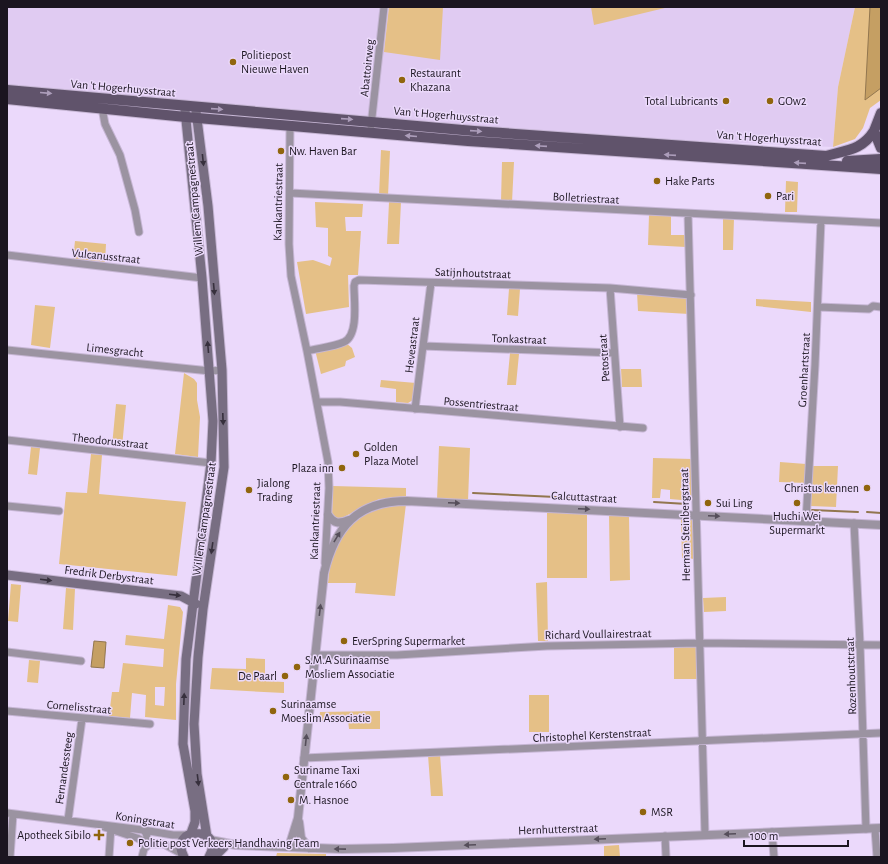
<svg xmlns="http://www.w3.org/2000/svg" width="888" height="864" font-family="'Alegreya Sans',sans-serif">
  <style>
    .built { fill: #e0cbf2 }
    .green { fill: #e5c087; fill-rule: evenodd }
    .water { fill: #c59f63; stroke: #92764f }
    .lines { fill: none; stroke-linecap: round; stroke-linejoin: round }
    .stream { stroke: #92764f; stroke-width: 2 }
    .minor-casing { stroke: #c6b6d4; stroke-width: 9 }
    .tertiary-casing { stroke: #c6b6d4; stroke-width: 10 }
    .secondary-casing { stroke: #c6b6d4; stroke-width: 11 }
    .primary-casing { stroke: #c6b6d4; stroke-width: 12 }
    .minor { stroke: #9b93a1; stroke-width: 7 }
    .tertiary { stroke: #9b93a1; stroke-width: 8 }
    .secondary { stroke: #786e82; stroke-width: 9 }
    .primary { stroke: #60536b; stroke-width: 10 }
    .oneway { fill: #ac9dba }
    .oneway2 { fill: #37303d }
    .oneway3 { fill: #554e5a }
    .poi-dot { fill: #90650d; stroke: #ebd9fb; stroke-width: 1.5 }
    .labels { text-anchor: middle; stroke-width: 3; stroke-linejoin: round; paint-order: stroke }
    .poi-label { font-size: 12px; fill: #1b1520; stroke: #ebd9fb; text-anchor: start }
    .street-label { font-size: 12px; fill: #1b1520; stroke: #ebd9fb }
  </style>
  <rect width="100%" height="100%" fill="#ebd9fb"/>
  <path class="built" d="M7,7H855L838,87L833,147L563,135L7,87Z"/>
  <path class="green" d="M389,7H443L440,60L384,52Z
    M591,7H669L594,25Z
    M855,7H881V100L870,108L863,128L855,139L833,147L838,87Z
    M381,150L390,151L388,196H379Z
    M502,162H514L512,202L501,201Z
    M786,181L798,182L797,212H785Z
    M315,202L363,204L362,217H345L346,231H361L358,275H348L349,307L306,314L297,262L313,260L330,266L332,258L328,256V228L316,227Z
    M389,202H401L399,244H387Z
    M649,215L671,216V235H686V247L648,245Z
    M723,218H734L733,250H723Z
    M75,241L106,244L105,262L73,259Z
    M509,289H520L518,316L507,315Z
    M637,292L686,297L688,301L689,314L638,311Z
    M756,299L811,302V312L756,306Z
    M35,305L55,307L50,348L31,345Z
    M346,343L352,348L355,357L346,361L345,366L321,374L315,350Z
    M510,353L519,354L516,385H507Z
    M621,369H641L642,387H622Z
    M184,373L194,379L197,383V400L200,417L198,457L175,454Z
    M381,380L416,383L413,400L408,403L396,402V389L380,387Z
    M116,404L126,405L122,447L112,446Z
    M439,446L470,448L468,501L437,499Z
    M31,447L40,448L37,475L28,474Z
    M91,454L102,455L99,494L186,502L177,576L59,564L66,492L87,493Z
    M653,458L693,459L692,501L670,499V490L661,489L660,498H652Z
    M780,462L806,464V483L779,482Z
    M812,466H838L836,507L810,506Z
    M333,486L406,488V497L379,499L338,520L332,516Z
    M406,504L395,596L355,593L356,583H328L331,555L346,529L361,516L378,508Z
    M547,511L587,512V578H547Z
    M609,515H629L630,580L610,581Z
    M681,518L693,519L694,521L695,559L682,558Z
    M547,582L548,641H538L536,583Z
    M11,584L21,585L18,622L8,621Z
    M66,588L75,589L73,630L63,629Z
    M726,597V611L704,612L703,598Z
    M168,605L180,607L183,612L176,684V720L145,717L146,695L132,693L130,718L109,716L112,692H119L123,663L163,667L164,649L125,645L126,635L164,639ZM155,687H165L164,706L155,705Z
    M674,645L696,647L698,679H674Z
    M246,658L265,659V681L284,682V693L210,689L212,668L246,669Z
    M29,660L40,661L38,683L27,682Z
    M529,695H549V732H529Z
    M380,711V729H349L348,720L319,721L320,712Z
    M440,754L443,796H431L428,755Z
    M619,845L620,857H604V846Z
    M277,853L326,854V857H276Z"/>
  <path class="water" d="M870,7H881V88L865,100Z
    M94,641L106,642L104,668L91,667Z"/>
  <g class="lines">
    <path class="stream" d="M473,493L598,499
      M654,502L687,504
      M812,510L858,512
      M867,512L881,513"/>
    <g class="minor-casing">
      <path id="minor" d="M102,108L105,124L120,155L135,210L139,232
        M290,126L289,244L291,276L307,351L328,462L329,488L325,563
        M371,126L384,7
        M290,193L881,223
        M688,214L705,835
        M7,255L202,278
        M610,288L620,427
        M818,307L869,309L873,306L881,307
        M423,346L614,353
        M7,350L210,371L222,370
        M307,351C319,348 333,347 344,342C359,335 354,300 354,286L355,282L359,280L610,288L691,295
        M317,402H340L643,428
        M415,409L431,283
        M7,440L211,463
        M7,506L59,511
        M806,521L815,365L821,220
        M854,523L860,644L866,829
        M7,652L81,661
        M315,655H397L547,646L699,643L881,645
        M7,711L150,724
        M304,758L881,733
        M7,813L143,830L173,835H187
        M68,820L82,719
        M104,827L137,838L149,844H164L182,854
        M875,829L877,857
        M772,832L774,857
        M665,836L666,857
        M10,857L13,814
        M109,857L111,827
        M142,857L144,849L149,844L146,833L143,830"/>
    </g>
    <g class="tertiary-casing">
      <path id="tertiary" d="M328,515C334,524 339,524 349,520
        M299,822L301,838L309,848
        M210,840L236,845L342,849L393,848L881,828
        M289,847L298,818L324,573C335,527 357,501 407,501L881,525"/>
    </g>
    <g class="secondary-casing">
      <path id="secondary" d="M185,110L202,278L213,421L211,463L186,659L183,744L195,811V822L191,833
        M196,111L208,206L222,370L224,467L203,609L198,657L194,724L197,774L207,837
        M7,575L181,596L196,604
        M184,857C167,825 227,826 209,857
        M214,857L224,847"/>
    </g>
    <g class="primary-casing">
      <path id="primary" d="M7,90L474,131L826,156C847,150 862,150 874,131
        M7,99L186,117L468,141L881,169
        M881,113L874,131L881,148
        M847,161L881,159"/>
    </g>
    <use href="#minor" class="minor"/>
    <use href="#tertiary" class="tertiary"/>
    <use href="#secondary" class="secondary"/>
    <use href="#primary" class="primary"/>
  </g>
  <defs><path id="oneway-solid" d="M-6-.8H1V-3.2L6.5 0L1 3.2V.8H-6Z"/></defs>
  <g class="oneway">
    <use href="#oneway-solid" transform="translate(46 93) rotate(5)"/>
    <use href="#oneway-solid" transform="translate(217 109) rotate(4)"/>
    <use href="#oneway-solid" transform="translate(347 119) rotate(4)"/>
    <use href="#oneway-solid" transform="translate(476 131) rotate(4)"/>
    <use href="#oneway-solid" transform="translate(411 136) rotate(-175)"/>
    <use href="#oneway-solid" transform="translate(541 146) rotate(-176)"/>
    <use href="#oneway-solid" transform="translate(670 155) rotate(-176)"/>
    <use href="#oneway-solid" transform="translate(800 163) rotate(-176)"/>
  </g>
  <g class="oneway2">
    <use href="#oneway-solid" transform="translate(203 160) rotate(84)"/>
    <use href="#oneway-solid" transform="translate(214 289) rotate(85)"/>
    <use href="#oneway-solid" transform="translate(208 347) rotate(-95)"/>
    <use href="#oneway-solid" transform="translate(223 419) rotate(88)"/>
    <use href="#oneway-solid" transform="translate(212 548) rotate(98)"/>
    <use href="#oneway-solid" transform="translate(46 580) rotate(7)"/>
    <use href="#oneway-solid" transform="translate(175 595) rotate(7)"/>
    <use href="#oneway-solid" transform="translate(184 699) rotate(-88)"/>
    <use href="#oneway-solid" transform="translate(198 780) rotate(83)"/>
  </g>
  <g class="oneway3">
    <use href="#oneway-solid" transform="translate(454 503) rotate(2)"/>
    <use href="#oneway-solid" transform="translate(584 509) rotate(3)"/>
    <use href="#oneway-solid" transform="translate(714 516) rotate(3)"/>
    <use href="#oneway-solid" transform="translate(337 537) rotate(-59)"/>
    <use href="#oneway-solid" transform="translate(320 610) rotate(-83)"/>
    <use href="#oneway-solid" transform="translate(306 740) rotate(-84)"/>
    <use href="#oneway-solid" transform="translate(730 834) rotate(178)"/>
    <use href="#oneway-solid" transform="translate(600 839) rotate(178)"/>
    <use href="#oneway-solid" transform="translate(470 845) rotate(177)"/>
    <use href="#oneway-solid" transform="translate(340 849) rotate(-179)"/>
  </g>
  <g class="poi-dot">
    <circle cx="233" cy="62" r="4"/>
    <circle cx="402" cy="80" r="4"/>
    <circle cx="726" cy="101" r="4"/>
    <circle cx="770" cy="101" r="4"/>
    <circle cx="281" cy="151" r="4"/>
    <circle cx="657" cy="181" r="4"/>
    <circle cx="768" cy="196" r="4"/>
    <circle cx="356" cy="454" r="4"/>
    <circle cx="342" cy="468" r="4"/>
    <circle cx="867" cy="488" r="4"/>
    <circle cx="249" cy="490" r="4"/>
    <circle cx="708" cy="503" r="4"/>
    <circle cx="797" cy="503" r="4"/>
    <circle cx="344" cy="641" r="4"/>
    <circle cx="297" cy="667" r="4"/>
    <circle cx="285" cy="676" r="4"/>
    <circle cx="273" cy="711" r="4"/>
    <circle cx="286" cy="777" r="4"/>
    <circle cx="291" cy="800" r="4"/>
    <circle cx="643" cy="812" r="4"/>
    <path d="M97 829h4v4h4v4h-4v4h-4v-4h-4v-4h4z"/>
    <circle cx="130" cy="843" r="4"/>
  </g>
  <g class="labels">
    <g class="poi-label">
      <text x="241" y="59">Politiepost<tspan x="241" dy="14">Nieuwe Haven</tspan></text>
      <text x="410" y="77">Restaurant<tspan x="410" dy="14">Khazana</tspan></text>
      <text x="718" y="105" text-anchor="end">Total Lubricants</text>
      <text x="778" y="105">GOw2</text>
      <text x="289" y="155">Nw. Haven Bar</text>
      <text x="665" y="185">Hake Parts</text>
      <text x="776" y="200">Pari</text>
      <text x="364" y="451">Golden<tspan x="364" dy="14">Plaza Motel</tspan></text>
      <text x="334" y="472" text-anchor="end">Plaza inn</text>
      <text x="257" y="487">Jialong<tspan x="257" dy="14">Trading</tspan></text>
      <text x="859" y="492" text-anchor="end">Christus kennen</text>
      <text x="716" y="507">Sui Ling</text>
      <text x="797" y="520" text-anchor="middle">Huchi Wei<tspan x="797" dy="14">Supermarkt</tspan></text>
      <text x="352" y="645">EverSpring Supermarket</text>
      <text x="305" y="664">S.M.A Surinaamse<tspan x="305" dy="14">Mosliem Associatie</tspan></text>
      <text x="277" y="680" text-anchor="end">De Paarl</text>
      <text x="281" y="708">Surinaamse<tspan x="281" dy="14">Moeslim Associatie</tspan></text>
      <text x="294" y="774">Suriname Taxi<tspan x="294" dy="14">Centrale 1660</tspan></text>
      <text x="299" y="804">M. Hasnoe</text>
      <text x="651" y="816">MSR</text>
      <text x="91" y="839" text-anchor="end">Apotheek Sibilo</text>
      <text x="138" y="847">Politie post Verkeers Handhaving Team</text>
    </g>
    <g class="street-label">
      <text transform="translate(367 68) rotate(-84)" y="4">Abattoirweg</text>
      <text transform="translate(123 88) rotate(5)" y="4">Van 't Hogerhuysstraat</text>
      <text transform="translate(446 115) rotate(5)" y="4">Van 't Hogerhuysstraat</text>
      <text transform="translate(769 138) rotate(4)" y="4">Van 't Hogerhuysstraat</text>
      <text transform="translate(586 198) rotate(3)" y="4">Bolletriestraat</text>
      <text transform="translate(194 199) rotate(-95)" y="4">Willem Campagnestraat</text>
      <text transform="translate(278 202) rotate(-89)" y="4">Kankantriestraat</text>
      <text transform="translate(106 256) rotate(6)" y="4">Vulcanusstraat</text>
      <text transform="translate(473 273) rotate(2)" y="4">Satijnhoutstraat</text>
      <text transform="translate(519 339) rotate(2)" y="4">Tonkastraat</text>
      <text transform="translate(412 345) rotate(-83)" y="4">Heveastraat</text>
      <text transform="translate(115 350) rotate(6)" y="4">Limesgracht</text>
      <text transform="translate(604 358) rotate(-94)" y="4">Petostraat</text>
      <text transform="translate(804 370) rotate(-87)" y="4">Groenhartstraat</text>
      <text transform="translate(481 404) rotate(5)" y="4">Possentriestraat</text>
      <text transform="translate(110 441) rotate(6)" y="4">Theodorusstraat</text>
      <text transform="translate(584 497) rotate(3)" y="4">Calcuttastraat</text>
      <text transform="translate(204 519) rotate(-82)" y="4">Willem Campagnestraat</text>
      <text transform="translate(315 521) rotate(-88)" y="4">Kankantriestraat</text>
      <text transform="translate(685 525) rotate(-91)" y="4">Herman Steinbergstraat</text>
      <text transform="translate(109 575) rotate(7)" y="4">Fredrik Derbystraat</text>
      <text transform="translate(598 634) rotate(-1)" y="4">Richard Voullairestraat</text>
      <text transform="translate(851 676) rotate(-92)" y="4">Rozenhoutstraat</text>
      <text transform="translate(79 707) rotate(5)" y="4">Cornelisstraat</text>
      <text transform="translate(592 735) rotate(-3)" y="4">Christophel Kerstenstraat</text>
      <text transform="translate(64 768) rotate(-82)" y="4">Fernandessteeg</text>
      <text transform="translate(145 820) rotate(9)" y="4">Koningstraat</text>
      <text transform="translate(558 829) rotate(-2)" y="4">Hernhutterstraat</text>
    </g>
  </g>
  <rect width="888" height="864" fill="none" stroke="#1b1520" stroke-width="16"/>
  <path d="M744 840v6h104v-6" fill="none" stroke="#1b1520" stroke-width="2"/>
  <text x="750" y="840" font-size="12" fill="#1b1520" stroke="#ebd9fb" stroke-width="3" paint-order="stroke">100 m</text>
</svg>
